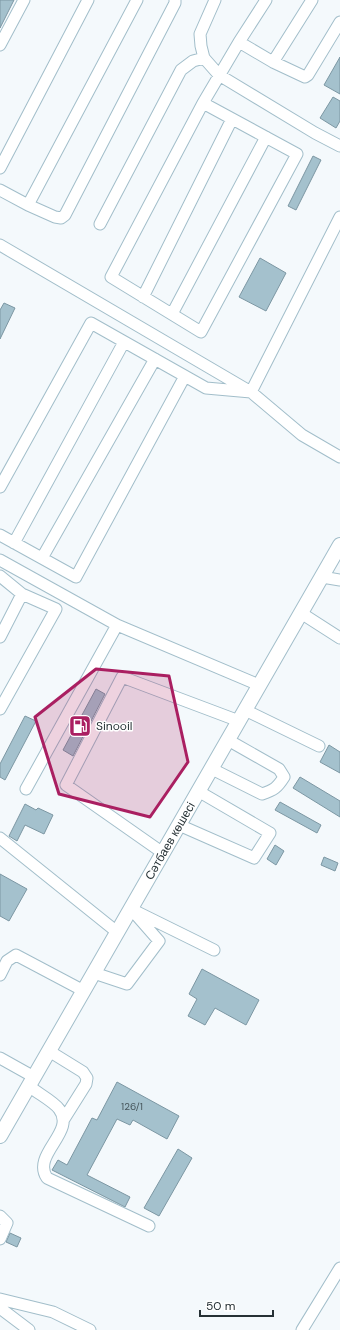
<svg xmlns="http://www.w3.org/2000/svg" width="340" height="1330" font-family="'DM Sans',sans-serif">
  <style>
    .building { fill: #a4c1cd; stroke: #7c97a3 }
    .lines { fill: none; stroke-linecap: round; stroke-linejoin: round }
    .minor-casing { stroke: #a2beca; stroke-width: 13 }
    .major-casing { stroke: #a2beca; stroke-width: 16 }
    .minor { stroke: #fff; stroke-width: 11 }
    .major { stroke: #fff; stroke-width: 14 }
    .marked { fill: #aa1f61; fill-opacity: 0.2; stroke: #aa1f61; stroke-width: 3; stroke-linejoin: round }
    .labels { text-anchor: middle; stroke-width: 3; stroke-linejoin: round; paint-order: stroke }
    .number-label { font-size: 10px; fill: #46555b }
    .poi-label { font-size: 12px; fill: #263135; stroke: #fff; text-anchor: start }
    .street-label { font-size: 12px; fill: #263135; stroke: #fff }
  </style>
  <rect width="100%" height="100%" fill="#f4f9fc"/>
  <path class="building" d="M0,0H14L0,28Z
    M340,57V94L324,85Z
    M333,97L340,101V121L336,128L320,118Z
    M313,156L321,160L296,210L288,206Z
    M260,258L286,273L266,311L239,297Z
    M4,303L15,308L0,339V310Z
    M96,689L105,694L73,756L63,750Z
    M25,716L36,721L5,780L0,777V764Z
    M329,745L340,752V773L320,762Z
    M300,777L340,801V817L293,788Z
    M280,802L321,825L317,833L275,810Z
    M25,804L36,810L38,808L53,815L44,834L25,825L17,841L9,836Z
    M275,845L284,851L276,865L267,859Z
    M324,857L338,863L335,871L321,865Z
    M0,874L27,889L9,921L0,916Z
    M202,969L259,1000L246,1025L215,1008L205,1025L188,1016L197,999L189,994Z
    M117,1082L179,1116L167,1139L133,1120L130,1125L117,1119L87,1175L130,1197L125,1207L52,1170L58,1160L67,1165L92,1118L97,1120Z
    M178,1149L192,1158L159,1216L144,1208Z
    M10,1233L21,1238L17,1247L6,1242Z"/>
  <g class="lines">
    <g class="minor-casing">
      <path id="minor" d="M215,0L200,34L201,46L204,58L219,75L315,133L340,146
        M239,42L266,0
        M0,45L24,0
        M273,62L312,0
        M203,103L297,154L201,332L111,277L203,103L239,42L273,62L305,77L308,75L340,22
        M0,168L88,0
        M0,190L28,205L55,217L61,218L65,215L175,3V0
        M28,205L137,0
        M100,224L181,70L193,61L204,58
        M0,245L251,392L340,217
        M143,297L232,119
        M172,314L266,137
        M0,487L91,323L206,388L251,392L302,435L340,457
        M0,535L76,577L185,376
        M14,543L124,342
        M42,558L155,359
        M0,560L117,625
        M0,576L22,594L0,637
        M322,577L340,580
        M301,613L340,638
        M0,709L56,609L22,594
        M245,710L319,746
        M212,769L262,794C274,790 277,788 284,777L279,769L228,740
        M26,789L117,625L259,685
        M179,825L254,858L270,833L198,791
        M0,838L117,932
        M163,853L66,785L122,677L239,721
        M137,912L214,950
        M94,973L127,984L159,941L131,909
        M0,975L7,961L16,955L84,991
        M49,1051L83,1072L87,1078L86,1084L64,1119
        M0,1058L34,1077
        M29,1086C37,1093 53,1101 59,1109C77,1132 31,1154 47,1178L149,1226
        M0,1216L7,1223L0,1239
        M0,1299L53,1312L90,1330
        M0,1308L29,1330
        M302,1330L340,1268"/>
    </g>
    <g class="major-casing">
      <path id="major" d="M0,1136L340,545"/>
    </g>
    <use href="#minor" class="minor"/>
    <use href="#major" class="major"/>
  </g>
  <path class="marked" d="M96,669L169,676L188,762L150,817L59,794L35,717Z"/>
  <defs>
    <g id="fuel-square" transform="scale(1.15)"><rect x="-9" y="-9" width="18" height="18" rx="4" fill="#aa1f61" stroke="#fff"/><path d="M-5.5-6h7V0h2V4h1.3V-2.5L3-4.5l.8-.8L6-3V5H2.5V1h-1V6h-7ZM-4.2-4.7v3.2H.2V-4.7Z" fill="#fff"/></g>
  </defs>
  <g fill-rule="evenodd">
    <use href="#fuel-square" x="80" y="726"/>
  </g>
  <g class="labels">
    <g class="number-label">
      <text x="132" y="1110">126/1</text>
    </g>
    <g class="poi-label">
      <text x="96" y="730">Sinooil</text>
    </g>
    <g class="street-label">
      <text transform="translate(170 841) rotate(-60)" y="4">Сәтбаев көшесі</text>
    </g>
  </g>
  <path d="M200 1310v6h73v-6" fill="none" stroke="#263135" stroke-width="2"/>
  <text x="206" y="1310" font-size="12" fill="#263135" stroke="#ffffff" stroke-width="3" paint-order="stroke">50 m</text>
</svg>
